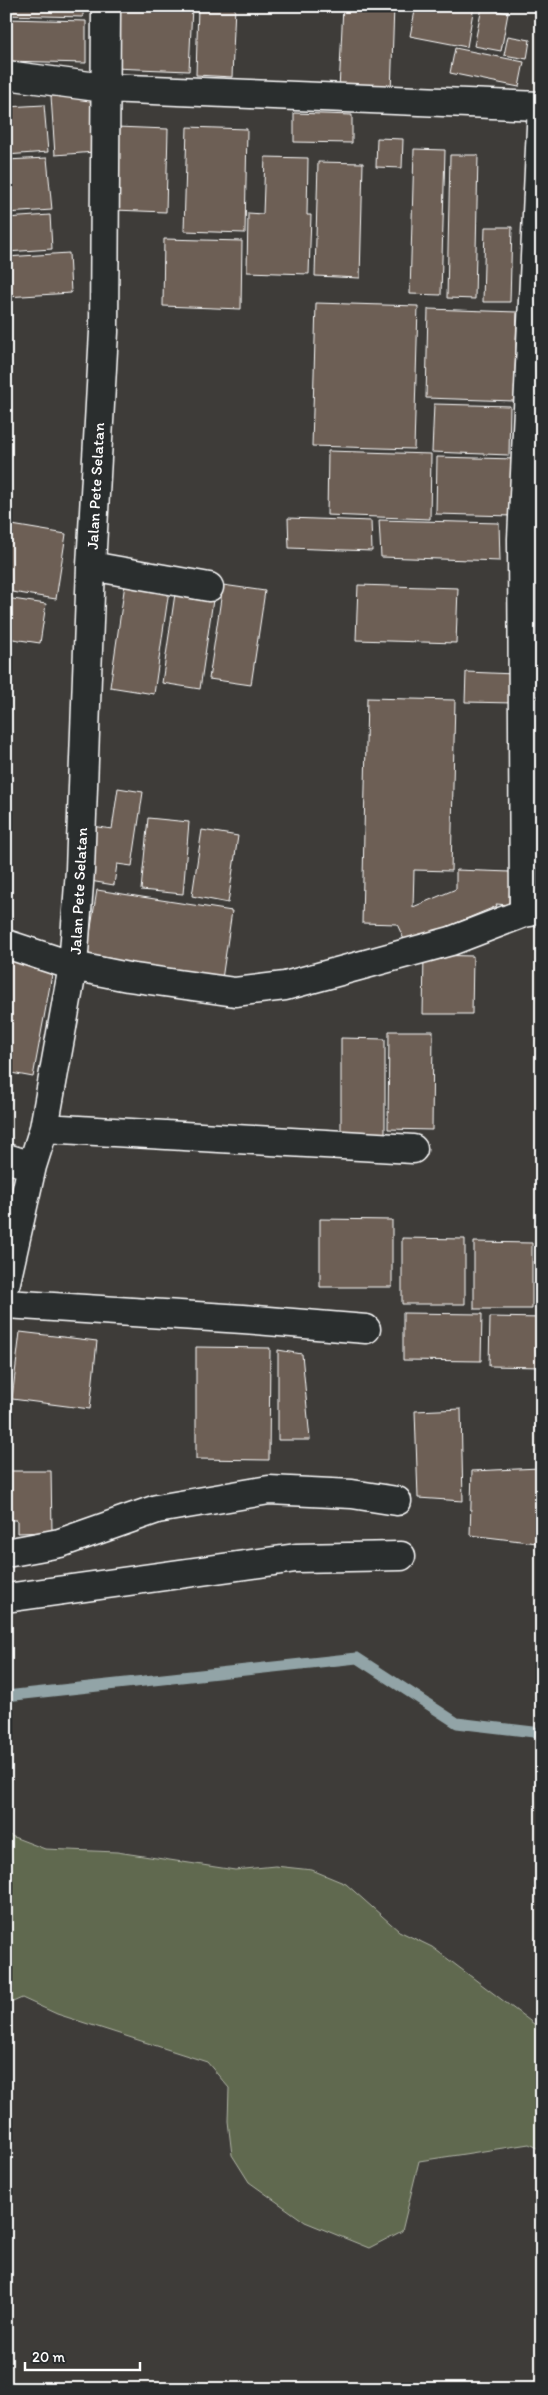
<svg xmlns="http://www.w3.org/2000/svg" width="548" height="2395" font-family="Itim,sans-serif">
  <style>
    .green { fill: #61694f; stroke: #b0b4a7 }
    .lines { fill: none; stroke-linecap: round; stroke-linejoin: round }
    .stream { stroke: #92a4a7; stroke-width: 11 }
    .building { fill: #6d5f54; stroke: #fff }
    .street-casing { stroke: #fff; stroke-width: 31 }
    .street { stroke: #2a2d2e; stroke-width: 28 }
    .labels { text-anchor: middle; stroke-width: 5; stroke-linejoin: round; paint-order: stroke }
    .street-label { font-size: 16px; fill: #fff; stroke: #2a2d2e }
  </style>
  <rect width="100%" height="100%" fill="#3e3c39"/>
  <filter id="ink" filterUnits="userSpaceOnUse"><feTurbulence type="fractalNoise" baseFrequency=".02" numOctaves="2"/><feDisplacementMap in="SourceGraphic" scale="10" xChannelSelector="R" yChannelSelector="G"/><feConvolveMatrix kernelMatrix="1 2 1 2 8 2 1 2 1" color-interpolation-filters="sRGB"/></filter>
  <g filter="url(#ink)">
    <path class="green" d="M6,1832L11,1836L45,1849L117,1852L235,1870L275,1866L312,1870L346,1884L399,1931L432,1947L542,2030V2151L529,2144L419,2161L402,2231L369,2248L305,2222L249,2182L232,2155L228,2121L229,2088L207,2062L57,2014L22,1998L6,2005Z"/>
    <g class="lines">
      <path class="stream" d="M6,1696L357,1658L457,1723L542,1733"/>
    </g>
    <path class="building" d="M6,6H83V17L6,15Z
      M116,6H192L189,71L113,68Z
      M198,6H235L232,77L196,75Z
      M343,6H394L391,93L339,90Z
      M416,6H474L467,47L410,36Z
      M482,8L508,13L501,51L474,46Z
      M6,19L86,21V63L6,61Z
      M508,36L530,40L527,59L504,55Z
      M455,48L524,62L519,87L450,73Z
      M90,93L95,152L55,155L51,96Z
      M44,105L48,152L6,155V107Z
      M294,113L352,115V143L294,142Z
      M116,127L168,129L166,212L114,210Z
      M187,127L247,129L245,233L184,231Z
      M377,138L403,139L402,168L376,167Z
      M414,149L445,150L441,295L410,294Z
      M450,155H478L475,299L447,298Z
      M265,157L308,158L307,215H311L309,274L247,272L248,213L263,214Z
      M47,158L52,210L6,213V160Z
      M318,162L363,163L360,278L315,276Z
      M50,215L52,249L6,252V218Z
      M485,227H512L510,302H483Z
      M164,239L242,241L241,309L163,306Z
      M69,253L71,293L6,297V257Z
      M316,303L418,306L414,449L312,446Z
      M428,309L517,312L514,401L426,398Z
      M434,404L510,406L509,455L432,452Z
      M328,451L431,454L430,519L327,515Z
      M437,457L515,459L513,516L436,514Z
      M288,518L371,521L372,551L289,548Z
      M379,520L499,523L500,561L381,557Z
      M6,524L66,534L56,599L6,591Z
      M126,577L170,583L154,694L110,687Z
      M223,585L265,591L251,685L209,679Z
      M358,585L458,588L456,643L356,640Z
      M176,587L214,593L200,689L162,683Z
      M6,598L46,604L40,643L6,638Z
      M538,660H542V723H536Z
      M466,672L515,674L514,703L465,702Z
      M367,698L455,700L451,871L414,870L413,907L456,889V870L510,872L509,905L496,904L497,906L406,944L397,924L362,923Z
      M537,728H542V788H536Z
      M118,788L143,792L132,866L117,864L114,885L84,880L91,826L112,829Z
      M535,794H542V880L533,879Z
      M148,818L189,822L183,894L141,890Z
      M202,830L238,836L228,903L192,896Z
      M97,890L232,911L221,986L85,965Z
      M424,955L473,956L472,1014H423Z
      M6,960L53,969L33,1077L6,1072Z
      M389,1031H433L432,1130L388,1129Z
      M341,1038L385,1039V1133H341Z
      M320,1219L392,1220V1287H320Z
      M402,1238L465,1239V1304H402Z
      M474,1242L532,1243V1309H474Z
      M403,1313L482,1314L481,1361L403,1360Z
      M490,1317L542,1318V1367L489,1366Z
      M20,1332L97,1341L90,1409L12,1399Z
      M196,1347L270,1348L269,1460L196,1459Z
      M278,1350L302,1354L310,1440H278Z
      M461,1409L463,1501L418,1498L415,1411Z
      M540,1468L537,1543L470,1535L472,1471Z
      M6,1471H51L52,1532L17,1533V1520H6Z
      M6,2094H8V2123H6Z"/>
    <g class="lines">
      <g class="street-casing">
        <path id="street" d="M6,75L105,88L541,106
          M91,566L209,587
          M524,913L522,539L542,105
          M6,944L73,966L128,977L235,992L285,986L451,941L524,913L542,910
          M44,1128L413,1149
          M6,1158L32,1166
          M6,1282L32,1166L44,1128L73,966L80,870L91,566L104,332L106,6
          M6,1304L243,1319L366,1329
          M6,1553L60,1543L157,1509L269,1490L352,1494L397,1501
          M6,1598L296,1558L401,1556"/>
      </g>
      <use href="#street" class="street"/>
    </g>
  </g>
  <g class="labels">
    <g class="street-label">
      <text transform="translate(95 486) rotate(-87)" y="6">Jalan Pete Selatan</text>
      <text transform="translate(78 891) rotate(-87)" y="6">Jalan Pete Selatan</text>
    </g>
  </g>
  <rect width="548" height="2395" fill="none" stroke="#2a2d2e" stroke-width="25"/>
  <rect x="12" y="12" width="523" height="2370" fill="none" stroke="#fff" stroke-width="2" filter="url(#ink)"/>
  <path d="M25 2362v8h115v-8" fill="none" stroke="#ffffff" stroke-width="2.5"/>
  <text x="32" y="2362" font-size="15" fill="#ffffff" stroke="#2a2d2e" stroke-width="4" paint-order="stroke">20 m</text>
</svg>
